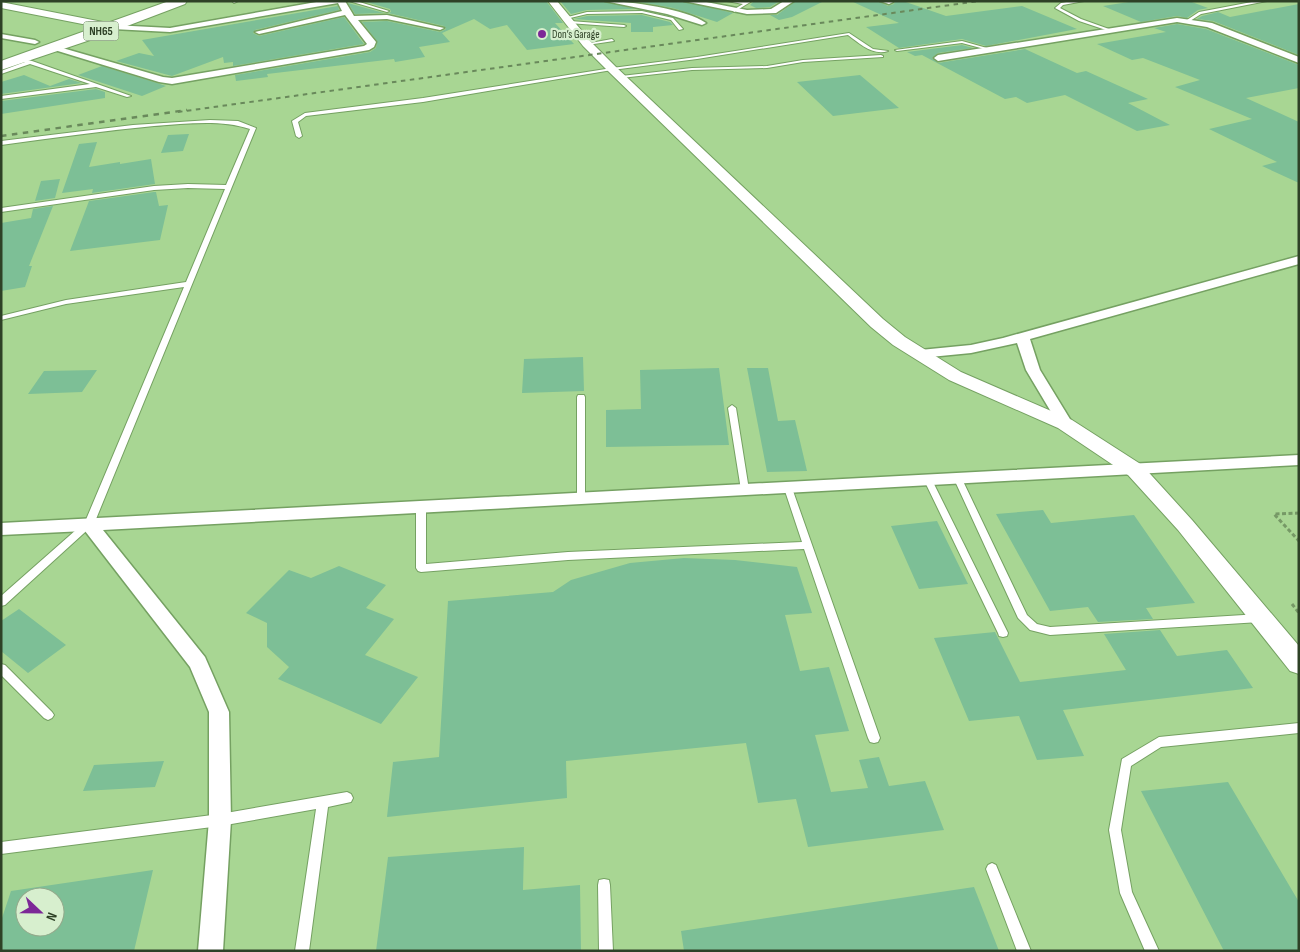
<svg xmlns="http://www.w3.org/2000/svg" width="1300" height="952" font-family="'Sofia Sans Condensed',sans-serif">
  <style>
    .building { fill: #7dbf96; fill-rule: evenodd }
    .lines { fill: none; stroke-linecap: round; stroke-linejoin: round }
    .service-casing { stroke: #75a162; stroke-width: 2 }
    .minor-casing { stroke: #75a162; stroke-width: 3 }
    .tertiary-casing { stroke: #75a162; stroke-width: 2 }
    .trunk-casing { stroke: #75a162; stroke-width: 2 }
    .path { stroke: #769966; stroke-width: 3; stroke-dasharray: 4 2.5; stroke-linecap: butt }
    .service { fill: #fff; fill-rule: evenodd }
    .minor { fill: #fff; fill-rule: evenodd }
    .tertiary { fill: #fff; fill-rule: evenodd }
    .trunk { fill: #fff; fill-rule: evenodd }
    .rail-far1 { stroke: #69895b; stroke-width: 2; stroke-dasharray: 4.5 4.5; stroke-linecap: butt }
    .rail { stroke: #69895b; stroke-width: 2.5; stroke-dasharray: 5.5 5.5; stroke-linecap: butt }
    .poi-dot { fill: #7c2897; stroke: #d7efce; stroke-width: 2 }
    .labels { text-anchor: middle; stroke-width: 4.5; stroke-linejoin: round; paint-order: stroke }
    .far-poi-label { font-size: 11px; fill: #2e4126; stroke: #d7efce; text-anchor: start }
    .shield { fill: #d7efce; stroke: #617558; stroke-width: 1 }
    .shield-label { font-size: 12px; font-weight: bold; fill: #2e4126 }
  </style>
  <rect width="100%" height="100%" fill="#a8d693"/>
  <path class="building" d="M363,1H546L563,23H555L574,44L527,50L507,25L490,29L474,19L442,33L450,42L419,47L425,57L395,62L394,59L267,74L268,77L236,81L235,75L370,52L376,48L377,41L362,22L387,21L440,32L446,29L444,26L388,13L391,12L390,9Z
    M560,1H603L635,9L587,10L571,14Z
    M634,1H682L733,13L717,22L673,8Z
    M754,1H780L770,7L756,8L750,5Z
    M796,1H824L792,17L779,20L770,15H777Z
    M851,1H878L888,6L894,4L895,1H903L946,16L1022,6L1077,29L986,46L962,39L899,48L866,27L899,23Z
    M1135,1H1189L1208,8L1198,10L1187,18L1177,16L1141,22L1103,6Z
    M348,3L384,13L355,14Z
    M1299,4V55L1213,21L1197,19L1202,16L1218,12L1230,17Z
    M338,6L339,10L255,30L253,33L259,36L344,17L364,44L233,66V62L224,63L223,57L172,76L116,61L139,53L154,56L142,40Z
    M642,15L670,22L673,25L653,27V32H631V23L574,19L587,16Z
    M1177,24L1206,29L1299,65V88L1246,98L1299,122V183L1262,166L1277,162L1209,129L1252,119L1175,87L1200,80L1143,58L1132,60L1097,44L1166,32L1154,28Z
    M962,45L973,48L938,53L932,58L938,63L1025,49L1077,73L1086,71L1148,99L1128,103L1170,125L1137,131L1065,95L1027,103L1016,97L1005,99L922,55L915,56L907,52Z
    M102,66L157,83L166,86L142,96L78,75Z
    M24,75L50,86L69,79L82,83L1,94V82Z
    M860,75L899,108L833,116L797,82Z
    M96,89L105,92V98L1,114V101Z
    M189,134L183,151L161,153L168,135Z
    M97,142L89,167L120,162V164L151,159L155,184L92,193L93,189L62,193L79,144Z
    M60,179L55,198L35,201L41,181Z
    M154,192H156L159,206L168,205L160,240L70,251L89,201Z
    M53,206L29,266H32L25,287L1,291V223L31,218L33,209Z
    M583,357L584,391L522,393L524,359Z
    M719,368L729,445L606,447V410L641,409L640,370Z
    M747,368H768L778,421L795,420L807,471L767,472Z
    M97,370L82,392L28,394L44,371Z
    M1043,510L1051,523L1134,515L1195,603L1146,608L1153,619L1098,622L1088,607L1050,611L996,514Z
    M937,521L968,584L919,589L891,526Z
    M684,558L735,560L797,567L812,613L785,615L800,671L829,667L849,731L815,735L831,792L868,788L859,760L879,757L889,786L925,781L944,830L808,847L796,799L758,803L746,743L566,761L567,798L387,817L393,762L439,757L448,601L553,592L571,580L630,563Z
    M339,566L386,585L366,608L394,619L365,655L418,677L381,724L278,679L289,667L267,647V623L246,613L289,570L311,578Z
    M19,609L66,645L28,673L1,651V621Z
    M1160,630L1177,656L1227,650L1253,688L1063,710L1084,756L1037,760L1019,716L969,721L934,638L995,632L1020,682L1126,670L1104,634Z
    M164,761L155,787L83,791L94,765Z
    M1228,782L1299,902V951H1224L1141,791Z
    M524,847L523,890L580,885L581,951H376L388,857Z
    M153,870L134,951H1V921L11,891ZM25,897H55V927H25Z
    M974,887L999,951H684L681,931Z"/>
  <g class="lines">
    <g class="service-casing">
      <path id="service" d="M232,1H238L234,3Z
        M349,1H356L389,11L387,12Z
        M727,1H752L734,12L733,10L743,4Z
        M1072,1H1084L1063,5L1060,8L1081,19L1109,29V31L1079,21L1055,8L1061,3Z
        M1257,1H1267L1201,14L1190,21L1187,20L1199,12Z
        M642,11L673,18L683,29L679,30L671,20L642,13L587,14L566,19L564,18L587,12Z
        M570,21L624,25L626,26L624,27L568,23Z
        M849,33L873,49L888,51C873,56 860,44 848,35L697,59L612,70L423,102L306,116L298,122L302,136L299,138L296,136L292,121L305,113L423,98L612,68L697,57Z
        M612,39L614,41L587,45L585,44Z
        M962,41L994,50L992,51L962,43L897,51L895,50Z
        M881,55L883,56V57L803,62L767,68L692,70L621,78L619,77L621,76L692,68L767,66L803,60Z
        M18,58L32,61L131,96L127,97L96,87L1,99V96L90,84L30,64L1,74V71L25,62L18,60Z
        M210,120L238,121L256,128L94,524L5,605L1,606V596L85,522L184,287L66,304L1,320V316L66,300L186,282L225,189L188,188L154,190L1,212V208L154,186L188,184L226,185L250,129C220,119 185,124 154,126C103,131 52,138 1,145V141L133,125Z
        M578,395H584L585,397V499L581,502L577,499V397Z
        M732,405L736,408L749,490L745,493L741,490L728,408Z
        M958,476L962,479L1027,615L1037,624L1050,627L1260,614L1264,615L1265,618L1264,621L1260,622L1050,635L1030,630L1018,618L954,479Z
        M928,477L932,480L1008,633L1007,636L1003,637L999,636L998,633L924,480Z
        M788,485L792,488L880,738L878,742L874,743L870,742L868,738L804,549L568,560L421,572L418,571L416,568V507L421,504L426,507V564L568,552L802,542L784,488Z
        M1,664L5,665L52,712L54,715L52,718L48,720L44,718L1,675Z
        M1299,723V733L1161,747L1131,766L1121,830L1132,892L1159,951H1145L1120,893L1109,830L1122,759L1159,737Z
        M347,792L351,794L353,798L351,802L328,807L309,951H295L316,809L220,826L1,854V842L220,814Z
        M992,863L996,865L1031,951H1017L986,869L988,865Z
        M604,879L609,880L610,885L613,951H599L598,885L599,880Z"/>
    </g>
    <g class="minor-casing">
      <path id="minor" d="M322,1H345L354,16L387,15L444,28L440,30L387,19L358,20L376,42L374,47L369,50L172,84L159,82L48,48L52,45L163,77L172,78L364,46L367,44L345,15L259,34L255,32L342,11L338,3L170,32L113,29L109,27L113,25L170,28Z
        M605,1C629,1 687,9 706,23L702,25L667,14Z
        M684,1H701L747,10L771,9L784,1H794L776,13L747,14Z
        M880,1H892L893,2L889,4Z
        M1177,18L1212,23L1299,57V63L1207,27L1177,22L938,61L934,58L938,55Z
        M1,34L35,40L39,42L35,44L1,38Z
        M1299,256V264L1030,339L1040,370L1073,424L1070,427H1060L1026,370L1017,343L971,353L920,358L913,354L920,350L971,345L1003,338Z
        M1299,455V465L103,530L205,657L229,712L231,820L223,951H198L209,820V712L190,667L85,531L1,535V523Z"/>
    </g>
    <g class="tertiary-casing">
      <path id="tertiary" d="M548,1H557L591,42L616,67L883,319L905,337L961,372L1072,420L1142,465L1192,520L1299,646V674L1290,671L1178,530L1128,475L1058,428L949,380L893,345L871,327L608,71L583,46Z
        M1,2L113,24L118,27L113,30L1,8Z"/>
    </g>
    <g class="trunk-casing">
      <path id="trunk" d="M169,1H187L185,4L93,39L1,70V61Z"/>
    </g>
    <path class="path" d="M1299,513L1274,514L1299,541
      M1292,604L1299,613"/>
    <use href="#service" class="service"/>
    <use href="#minor" class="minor"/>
    <use href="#tertiary" class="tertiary"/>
    <use href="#trunk" class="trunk"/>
    <path class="rail-far1" d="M178,112L979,1"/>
    <path class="rail" d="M1,136L187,110"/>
  </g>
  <circle class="poi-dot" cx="542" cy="34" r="5"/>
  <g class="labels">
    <g class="far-poi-label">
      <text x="552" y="38">Don’s Garage</text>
    </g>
    <rect class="shield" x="83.5" y="21.5" width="35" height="19" rx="4"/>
    <g class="shield-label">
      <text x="101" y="35">NH65</text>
    </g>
  </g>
  <rect width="1300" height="952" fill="none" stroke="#2e4126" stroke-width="5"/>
  <g transform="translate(40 912) rotate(112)"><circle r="24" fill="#d7efce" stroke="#93a98b"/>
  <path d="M0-4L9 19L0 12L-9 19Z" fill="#7c2897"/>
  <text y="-8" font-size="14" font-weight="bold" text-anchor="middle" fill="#2e4126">N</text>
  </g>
</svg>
